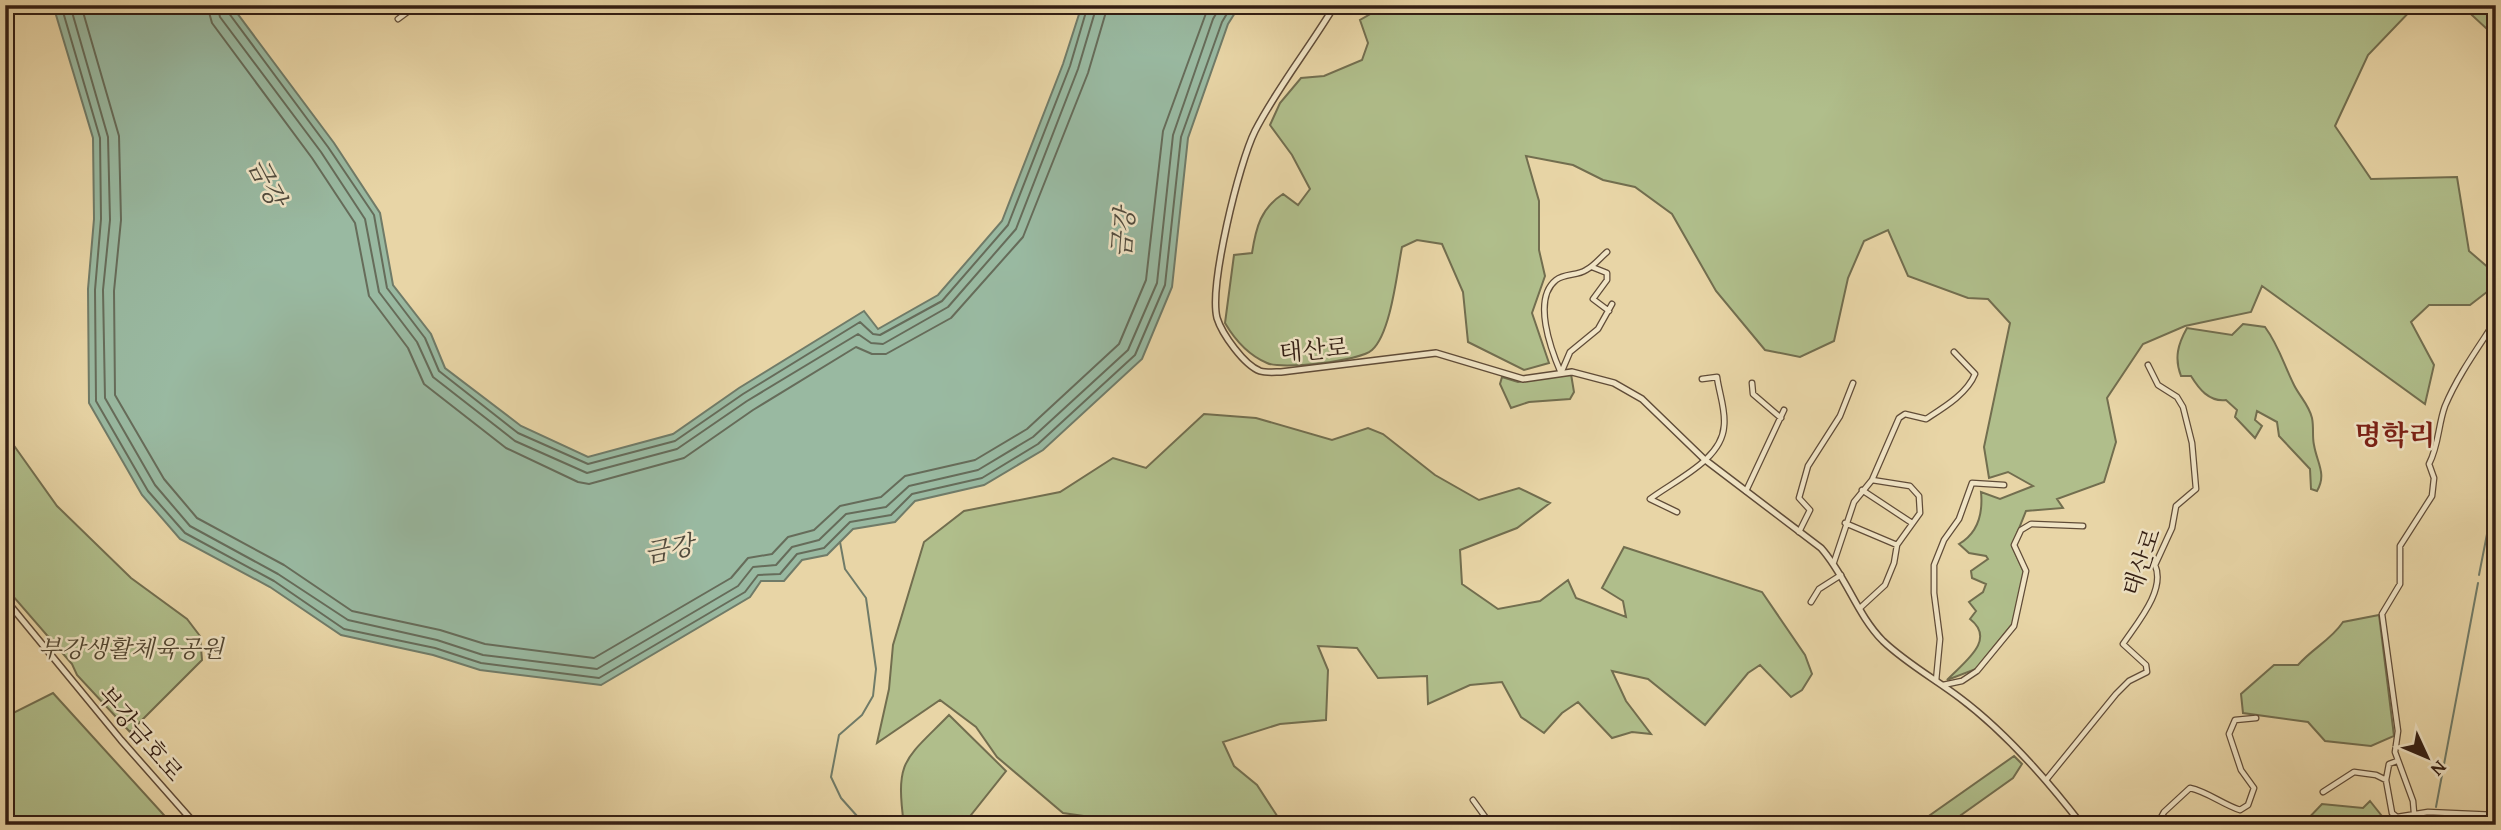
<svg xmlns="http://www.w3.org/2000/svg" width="2501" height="830" font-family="'Gentium Book Plus','Noto Serif KR',serif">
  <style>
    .green { fill: #b0be8b; stroke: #726e4f; stroke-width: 2 }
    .water { fill: #99b9a1; stroke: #707b68; stroke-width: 2 }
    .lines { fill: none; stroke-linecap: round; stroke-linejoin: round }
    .shore { stroke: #666c5a; stroke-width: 2 }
    .stream { stroke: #707b68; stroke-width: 2 }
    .minor-casing { stroke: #604c38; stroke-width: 7 }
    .tertiary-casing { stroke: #604c38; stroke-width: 8 }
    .minor { stroke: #f0e4c5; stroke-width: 4.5 }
    .tertiary { stroke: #f0e4c5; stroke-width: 5 }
    .rail-casing { stroke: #331e13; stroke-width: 4.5 }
    .rail { stroke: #f0e4c5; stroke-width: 2; stroke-dasharray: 5; stroke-linecap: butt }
    .labels { text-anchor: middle; stroke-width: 5; stroke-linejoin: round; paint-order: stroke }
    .street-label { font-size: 24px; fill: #331e13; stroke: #f0e4c5 }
    .park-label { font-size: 24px; font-style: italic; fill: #524631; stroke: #f0e4c5 }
    .water-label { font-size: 26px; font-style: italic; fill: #524c3e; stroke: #f0e4c5 }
    .quarter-label { font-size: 28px; font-weight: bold; fill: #7a1f14; stroke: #f0e4c5 }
  </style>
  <rect width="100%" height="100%" fill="#e8d5a6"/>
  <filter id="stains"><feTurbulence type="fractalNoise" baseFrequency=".00286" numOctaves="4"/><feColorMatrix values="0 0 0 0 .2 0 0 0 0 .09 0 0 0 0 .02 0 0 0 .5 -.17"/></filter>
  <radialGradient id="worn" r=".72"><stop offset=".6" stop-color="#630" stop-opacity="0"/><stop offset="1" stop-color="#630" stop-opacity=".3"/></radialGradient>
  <path class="green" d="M1395,5H2416L2368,55L2335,126L2371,179L2457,177L2469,251L2490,269L2496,285L2470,305H2429L2411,322L2434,365L2425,404L2262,286L2251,312L2185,326L2143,344L2107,398L2116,442L2104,482L2057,499L2063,508L2026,511L2012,546L2024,572L2013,623L1976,669L1947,680C1964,662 1997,640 1970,619L1976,611L1969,602L1983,592L1986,584L1972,578L1971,571L1988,559L1986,556L1969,553L1959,544C1978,533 1983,513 1981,492L2000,499L2033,486L2008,472L1989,478L1984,447L2010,323L1988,299L1968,298L1908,276L1888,230L1864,241L1848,278L1834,341L1800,357L1765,350L1716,291L1672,214L1635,187L1603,180L1573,165L1526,156L1539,201V250L1545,276L1532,313L1549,363L1524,370L1468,342L1463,292L1442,244L1417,240L1402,247C1397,272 1391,333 1372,350C1360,361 1281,370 1267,363C1248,355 1235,340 1225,323L1234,255L1252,253C1256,227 1261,208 1283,194L1298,205L1310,189L1292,155L1270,125L1280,103L1301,78L1324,76L1362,60L1368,43L1360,20L1374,12L1393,10Z
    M2461,5H2496V33L2488,30Z
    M2243,324L2265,327C2279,346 2284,365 2294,385C2300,397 2309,405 2312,418C2314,428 2312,436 2314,445C2317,463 2327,474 2317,491L2311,489L2310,469L2279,436L2277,422L2257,411L2255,420L2262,426L2255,438L2235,417L2237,410L2226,400C2209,402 2199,389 2191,376H2181C2174,358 2178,344 2187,328L2232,335Z
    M1571,374L1574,392L1570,399L1529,402L1511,408L1500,384L1502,377L1518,382Z
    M1204,414L1256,418L1332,440L1368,428L1383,434L1435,475L1479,500L1519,488L1550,503L1517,528L1460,550L1462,584L1498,609L1540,601L1568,580L1576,598L1626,617L1623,601L1602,588L1624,547L1762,592L1805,655L1812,674L1802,690L1791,697L1760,665L1748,673L1705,725L1648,679L1612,671L1626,701L1651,734L1632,732L1612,738L1578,702L1562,713L1544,733L1521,717L1502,682L1470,685L1428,704L1427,676L1378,678L1357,648L1318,646L1328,670L1326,720L1280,724L1223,742L1234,766L1257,785L1283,825H1146L1063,813L997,757L976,727L940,700L877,743L889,689L893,645L924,542L964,511L1060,492L1113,458L1146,468Z
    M5,433L57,506L131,578L187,619L200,636L202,660L130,732L77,675L72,664L5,587Z
    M2379,615L2394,736L2371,746L2325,741L2308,722L2243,713L2241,694L2274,665H2298C2313,648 2331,640 2343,622Z
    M53,693L173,825H5V717Z
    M949,715L1006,771L963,825H904C895,759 905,760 949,715Z
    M2014,756L2022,764L2013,778L1947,825H1916Z
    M2370,801L2389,825H2302L2322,804L2363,808Z"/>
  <path class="water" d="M53,5H231L334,143L380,213L393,285L431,334L445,368L521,426L588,457L673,434L739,388L864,311L878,329L938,295L1002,221L1063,64L1082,5H1240L1228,24L1188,138L1172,287L1142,359L1043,450L984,485L915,501L895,522L853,529L827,555L802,560L784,581H761L750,597L601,685L480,670L433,655L341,635L270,587L180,539L142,495L89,403L88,289L94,219L93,138Z"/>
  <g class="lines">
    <path class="shore" d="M61,5L100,138L101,219L95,290L96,401L148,491L185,533L274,581L344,629L435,648L481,663L599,678L745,592L758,575L780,574L797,554L824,548L850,522L891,515L912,494L982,478L1038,444L1135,355L1165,285L1181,137L1222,22L1232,5
      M70,5L108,137L110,220L103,290L105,398L155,485L190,526L278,574L348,620L437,640L483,655L597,669L738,586L753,567L776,565L792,547L819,540L846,514L886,507L909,486L978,470L1033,437L1128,350L1157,283L1173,135L1213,19L1221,5
      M81,5L119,136L121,220L114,291L115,395L164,479L197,518L284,565L352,611L440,630L485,644L594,658L731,578L748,558L772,554L788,537L814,530L840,506L881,497L905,476L975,460L1027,429L1119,344L1146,280L1163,131L1209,5
      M207,5L212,23L312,158L355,223L369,296L408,348L424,384L506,448L578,482L589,484L684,458L753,410L856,347L872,354H886L951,318L1023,237L1088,73L1108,5
      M217,5L220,17L321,152L365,219L379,292L417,342L433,377L515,441L587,473L677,449L747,401L858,334L871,343L883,344L948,307L1016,229L1078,69L1097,5
      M226,5L228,12L328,147L374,215L387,288L425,338L439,371L518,433L588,464L675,441L743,394L860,322L873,334L880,335L942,301L1008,225L1070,66L1088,5"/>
    <path class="stream" d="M840,542L845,569L866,598L876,669L873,696L862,715L839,735L831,777L841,798L865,825
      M2479,575L2496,488
      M2436,807L2478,583
      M2434,815L2437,825"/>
    <g class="minor-casing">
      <path id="minor" d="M398,19L417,5
        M1607,252C1601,257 1594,266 1586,270C1577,276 1565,273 1556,280C1532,299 1551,350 1561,373L1570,352L1598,329L1612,304
        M1592,267L1607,273V280L1593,299L1609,311
        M1752,383L1753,394L1781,418
        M1862,490L1912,523
        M1746,491L1784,410
        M1677,512L1650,499C1675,480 1722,460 1724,426C1726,410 1719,393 1717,377L1702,379
        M1845,523L1897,545
        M1799,532L1810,510L1799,498L1808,466L1840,416L1853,383
        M1834,562L1854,502L1872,480L1899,418L1905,414L1926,419C1943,408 1967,394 1975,374L1954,352
        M1811,602L1819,589L1841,575
        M1860,608L1885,585L1894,563L1897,545L1920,513L1919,496L1910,486L1872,480
        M1936,681L1940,639L1934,593V565L1944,540L1959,519L1972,483L2004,485
        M1943,685L1962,681L1977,671L2014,626L2026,571L2014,545L2021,530L2031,524L2083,526
        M2397,761L2389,764L2386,780L2392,813L2397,817L2428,812L2496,815
        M2046,780L2116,694L2129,681L2147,672L2146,665L2123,644C2137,623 2166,590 2155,565L2172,528L2176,506L2196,489L2192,443L2183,407L2177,397L2158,385L2148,365
        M2323,792L2354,772L2376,775L2386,780
        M1473,800L1491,825
        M2157,825L2164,812L2190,788C2208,792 2222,804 2240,810L2248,805L2254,788L2241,770L2229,734L2235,720L2256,718
        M2415,825L2413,801L2395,752L2398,731L2382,614L2400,584V546L2432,496L2434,478L2429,464C2439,445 2438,425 2445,406C2458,375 2478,348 2496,320"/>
    </g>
    <g class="tertiary-casing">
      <path id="tertiary" d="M1335,5C1310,47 1277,88 1255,131C1239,163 1209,285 1217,318C1222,334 1244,365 1260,371C1266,373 1275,372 1281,372L1436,353L1523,379L1572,372L1614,383L1642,399L1704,459L1821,548C1846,576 1857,615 1883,641C1906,663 1935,679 1960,698C2004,731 2048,781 2082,825
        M5,599L121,740L196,825"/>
    </g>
    <use href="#minor" class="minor"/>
    <use href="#tertiary" class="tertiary"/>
    <g class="rail-casing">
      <path id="rail" d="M1313,5L1314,7"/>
    </g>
    <use href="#rail" class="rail"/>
  </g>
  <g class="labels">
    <g class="street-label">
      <text transform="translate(1314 350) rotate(-5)" y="8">태산로</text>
      <text transform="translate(2142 562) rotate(-71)" y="8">태산로</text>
      <text transform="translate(140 734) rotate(49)" y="8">부강금호로</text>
    </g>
    <g class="park-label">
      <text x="131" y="657">부강생활체육공원</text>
    </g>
    <g class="water-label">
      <text transform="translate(267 182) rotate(63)" y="9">금강</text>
      <text transform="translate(1123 233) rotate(-85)" y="9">금강</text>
      <text transform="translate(669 549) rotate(-11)" y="9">금강</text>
    </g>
    <g class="quarter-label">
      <text x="2395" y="445">명학리</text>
    </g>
  </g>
  <rect width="2501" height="830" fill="none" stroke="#e8d5a6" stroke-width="28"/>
  <rect x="7" y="7" width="2487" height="816" fill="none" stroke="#331e13" stroke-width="3.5"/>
  <rect x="14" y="14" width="2473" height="802" fill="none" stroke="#331e13" stroke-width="2"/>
  <g transform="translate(2427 757) rotate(134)" stroke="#f0e4c5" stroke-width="5" paint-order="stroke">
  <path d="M0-5L12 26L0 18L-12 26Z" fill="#331e13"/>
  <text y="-10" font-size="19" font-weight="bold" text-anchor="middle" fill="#331e13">N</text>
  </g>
  <rect width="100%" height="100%" filter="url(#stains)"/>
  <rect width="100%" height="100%" fill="url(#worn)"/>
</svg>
